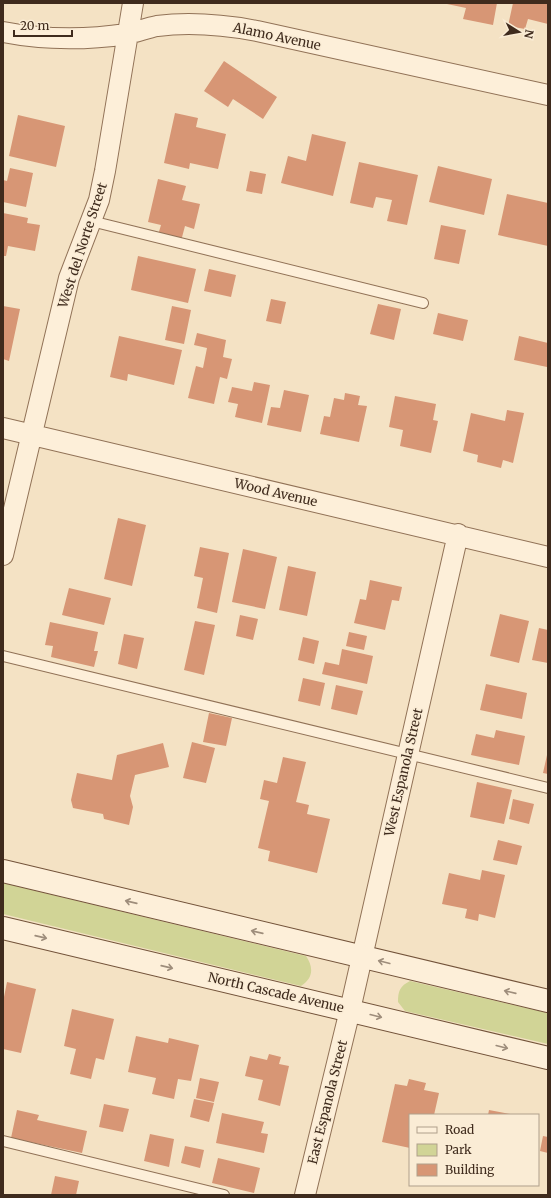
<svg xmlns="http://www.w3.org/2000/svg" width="551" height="1198" font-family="Merriweather,serif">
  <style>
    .green { fill: #d1d496 }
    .building { fill: #d79675 }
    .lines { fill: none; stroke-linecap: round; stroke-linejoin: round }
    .service-casing { stroke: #917257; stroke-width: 12 }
    .minor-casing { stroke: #917257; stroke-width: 22 }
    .secondary-casing { stroke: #73533a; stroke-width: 24 }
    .service { stroke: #fdefd9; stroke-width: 10 }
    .minor { stroke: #fdefd9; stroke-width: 20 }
    .secondary { stroke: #fdefd9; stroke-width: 22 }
    .oneway { stroke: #9e8d7b }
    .labels { text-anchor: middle; stroke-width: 3; stroke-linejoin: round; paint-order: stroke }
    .street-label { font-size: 13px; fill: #3f2b1d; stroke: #faecd5 }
  </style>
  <rect width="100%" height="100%" fill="#f4e2c4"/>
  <path class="green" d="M3,883L306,956C314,968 313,978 301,986L3,914Z
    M410,981L548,1013V1044L405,1011L398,1002C398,991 400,986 410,981Z"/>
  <path class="building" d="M497,3L493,25L463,19L466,8L447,4Z
    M513,3H548V24L528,19L525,29L508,26Z
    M224,61L277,97L263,119L233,99L228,107L204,91Z
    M175,113L198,118L196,127L226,134L218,169L190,163L189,169L164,163Z
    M18,115L65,126L56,167L9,156Z
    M312,134L346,142L333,196L281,183L288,156L306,161Z
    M359,162L418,175L407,225L387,221L392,200L376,197L373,208L350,203Z
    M438,166L492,179L484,215L429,202Z
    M10,168L33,173L26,207L3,202V180L7,181Z
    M250,171L266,174L262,194L246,191Z
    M158,179L186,186L182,200L200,204L194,229L185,226L181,241L158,235L161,225L148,222Z
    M507,194L548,203V246L498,235Z
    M3,213L28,218L27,223L40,225L35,251L8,246L6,256H3Z
    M441,225L466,230L459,264L434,259Z
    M138,256L196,269L188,303L131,290Z
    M209,269L236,275L231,297L204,291Z
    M271,299L286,302L281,324L266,321Z
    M378,304L401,309L394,340L370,334Z
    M3,306L20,309L9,361L3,359Z
    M172,306L191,310L184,344L165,340Z
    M438,313L468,320L463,341L433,334Z
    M197,333L226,340L223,357L232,359L227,379L220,377L214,404L188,398L196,366L203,368L207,348L194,345Z
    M119,336L182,350L174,385L128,374L127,381L110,377Z
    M519,336L548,343L547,367L514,360Z
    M254,382L270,385L262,423L235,417L238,404L228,402L232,387L252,391Z
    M284,390L309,395L301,432L267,425L271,407L280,408Z
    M345,393L360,396L358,405L367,406L359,442L320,434L324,416L330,417L334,398L344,400Z
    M395,396L436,404L433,420L438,421L431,453L400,446L403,430L389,427Z
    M507,410L524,413L513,463L503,460L501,468L477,462L478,455L463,451L471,413L505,421Z
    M118,518L146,525L132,586L104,579Z
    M200,547L229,553L217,613L197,608L203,578L194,576Z
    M243,549L277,557L265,609L232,602Z
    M288,566L316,572L307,616L279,610Z
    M370,580L402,587L399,601L392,600L385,630L354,623L360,599L366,600Z
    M69,588L111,598L104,625L62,615Z
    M500,614L529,621L519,663L490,656Z
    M240,615L258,619L253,640L236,636Z
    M195,621L215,625L204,675L184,670Z
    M50,622L98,632L94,651H98L94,667L51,657L53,646L45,645Z
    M539,628L548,630V663L532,660Z
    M349,632L367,636L364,650L346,646Z
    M124,634L144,638L137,669L118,664Z
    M303,637L319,641L314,664L298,660Z
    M342,649L373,656L367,684L322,674L325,662L339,665Z
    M303,678L325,683L320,706L298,701Z
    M486,684L527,693L522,719L480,710Z
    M336,685L363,691L357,715L331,709Z
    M209,713L232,718L226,746L203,742Z
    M496,730L525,736L519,765L471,755L476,734L494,738Z
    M192,742L215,748L206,783L183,778Z
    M163,743L169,767L135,775L130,796L133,807L129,825L104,819L103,814L73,808L71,800L77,773L112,780L117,755Z
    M547,755H548V774L543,773Z
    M283,757L306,762L296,802L309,805L307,814L330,819L317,873L268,861L270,851L258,848L269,801L260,799L264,780L277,783Z
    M477,782L512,790L504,824L470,817Z
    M513,799L534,804L529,824L509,819Z
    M498,840L522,846L517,865L493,860Z
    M482,870L505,875L495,918L479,914L478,921L465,918L467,909L442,904L449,873L480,880Z
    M7,982L36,989L21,1053L3,1049V1002Z
    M72,1009L114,1019L104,1060L96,1058L91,1079L70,1074L76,1049L64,1046Z
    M136,1036L168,1043L169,1038L199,1045L191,1081L178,1079L174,1099L152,1094L156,1078L128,1072Z
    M269,1054L281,1057L279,1064L289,1066L280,1106L258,1100L263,1080L245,1076L250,1056L267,1060Z
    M200,1078L219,1082L214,1102L196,1098Z
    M409,1079L426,1083L424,1090L439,1093L434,1115H410V1148L382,1142L395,1084L407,1086Z
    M194,1099L214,1103L209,1122L190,1117Z
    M104,1104L129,1109L123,1132L99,1127Z
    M17,1110L39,1115L37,1120L87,1131L82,1153L11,1138Z
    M489,1110L510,1114V1115H488Z
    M222,1113L264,1122L261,1133L268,1134L264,1153L216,1143Z
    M150,1134L174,1139L169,1167L144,1161Z
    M543,1136L548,1137V1153L540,1151Z
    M185,1146L204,1150L200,1168L181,1163Z
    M218,1158L260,1168L254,1193L212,1183Z
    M55,1176L79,1181L76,1195H51Z"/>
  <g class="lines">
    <g class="service-casing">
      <path id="service" d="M91,221L423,303
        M3,656L548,788
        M3,1141L224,1195"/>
    </g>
    <g class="minor-casing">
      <path id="minor" d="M3,32C44,40 86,40 127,34C137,32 147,28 157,26C189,22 225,25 257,31L548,95
        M3,428L548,557
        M3,555L69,278L99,200L105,171L133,3
        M305,1195L350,1010L458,534"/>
    </g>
    <g class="secondary-casing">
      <path id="secondary" d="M3,871L548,1001
        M3,928L548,1058"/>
    </g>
    <use href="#service" class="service"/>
    <use href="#minor" class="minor"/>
    <use href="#secondary" class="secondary"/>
  </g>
  <defs><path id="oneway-shaft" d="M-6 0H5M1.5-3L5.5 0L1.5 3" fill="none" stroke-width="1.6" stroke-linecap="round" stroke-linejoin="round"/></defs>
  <g class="oneway">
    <use href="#oneway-shaft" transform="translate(131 902) rotate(-167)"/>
    <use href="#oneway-shaft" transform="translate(257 932) rotate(-167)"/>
    <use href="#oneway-shaft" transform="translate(41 937) rotate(13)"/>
    <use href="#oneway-shaft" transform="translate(384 962) rotate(-166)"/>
    <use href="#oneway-shaft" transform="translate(167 967) rotate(13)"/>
    <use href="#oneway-shaft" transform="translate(510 992) rotate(-167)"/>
    <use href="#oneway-shaft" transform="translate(376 1016) rotate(14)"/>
    <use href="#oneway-shaft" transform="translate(502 1047) rotate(14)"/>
  </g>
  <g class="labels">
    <g class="street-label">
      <text transform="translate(277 36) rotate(12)" y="5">Alamo Avenue</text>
      <text transform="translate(82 245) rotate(-72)" y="5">West del Norte Street</text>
      <text transform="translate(276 492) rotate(13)" y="5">Wood Avenue</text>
      <text transform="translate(403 772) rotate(-77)" y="5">West Espanola Street</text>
      <text transform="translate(276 992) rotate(13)" y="5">North Cascade Avenue</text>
      <text transform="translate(327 1102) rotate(-76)" y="5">East Espanola Street</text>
    </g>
  </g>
  <rect width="551" height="1198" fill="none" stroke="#3f2b1d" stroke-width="8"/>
  <rect x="409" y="1114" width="130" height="72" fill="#faecd5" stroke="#af9f8b"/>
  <rect x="417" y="1127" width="20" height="6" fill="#fdefd9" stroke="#af9f8b"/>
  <text x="445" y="1134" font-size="12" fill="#3f2b1d">Road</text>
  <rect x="417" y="1144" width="20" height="12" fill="#d1d496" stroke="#af9f8b"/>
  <text x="445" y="1154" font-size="12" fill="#3f2b1d">Park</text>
  <rect x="417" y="1164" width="20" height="12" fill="#d79675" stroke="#af9f8b"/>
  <text x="445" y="1174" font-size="12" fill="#3f2b1d">Building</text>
  <g transform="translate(519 32) rotate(101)" stroke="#faecd5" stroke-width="3" paint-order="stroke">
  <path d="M0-3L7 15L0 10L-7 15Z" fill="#3f2b1d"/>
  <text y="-6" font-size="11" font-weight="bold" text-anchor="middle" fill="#3f2b1d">N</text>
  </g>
  <path d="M14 30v6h58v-6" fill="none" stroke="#3f2b1d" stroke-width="2"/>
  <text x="20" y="30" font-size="12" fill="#3f2b1d" stroke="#faecd5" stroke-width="3" paint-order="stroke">20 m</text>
</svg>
